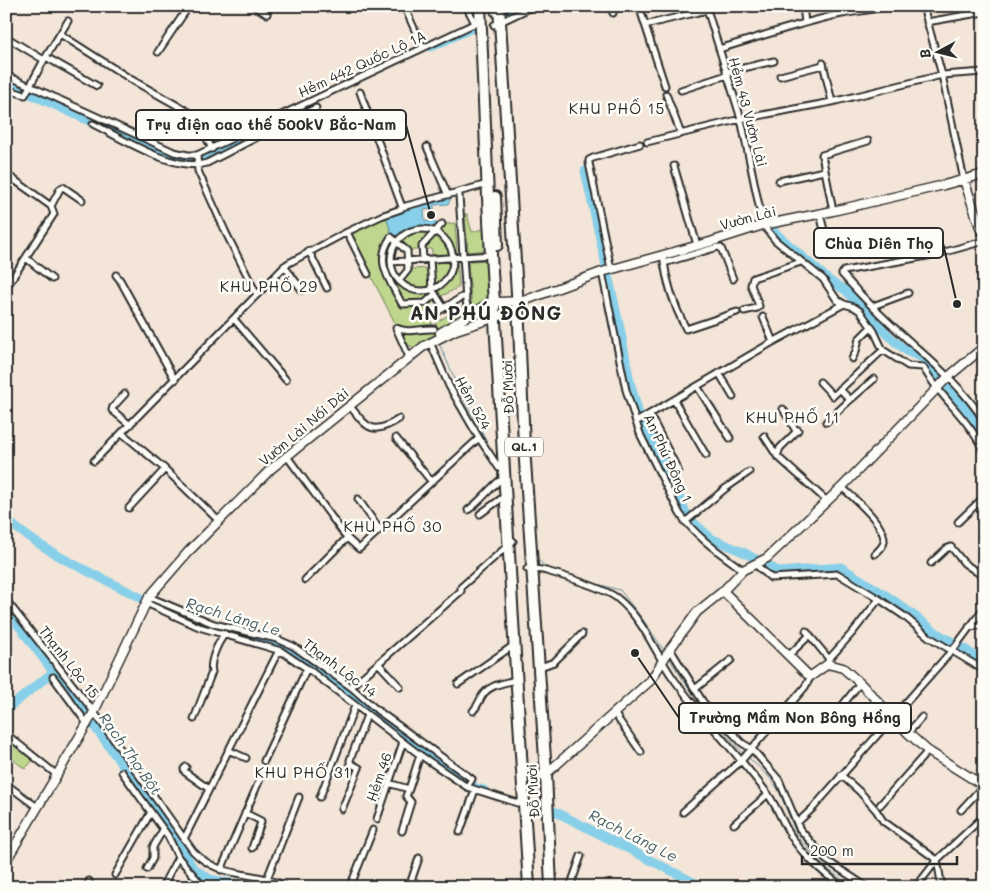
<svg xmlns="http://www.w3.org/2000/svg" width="990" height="893" font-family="Mali,sans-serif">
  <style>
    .green { fill: #bed68d; stroke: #74805c }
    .water { fill: #88d0e9; stroke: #638e9d }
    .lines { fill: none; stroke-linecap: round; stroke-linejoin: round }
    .stream { stroke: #638e9d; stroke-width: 1 }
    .river { stroke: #88d0e9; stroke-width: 9 }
    .street-casing { stroke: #2b2b2b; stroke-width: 9 }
    .secondary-casing { stroke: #2b2b2b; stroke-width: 11 }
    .highway-casing { stroke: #2b2b2b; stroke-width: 14 }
    .street { stroke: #fdfcf7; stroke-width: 5 }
    .secondary { stroke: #fdfcf7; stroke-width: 8 }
    .highway { stroke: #fdfcf7; stroke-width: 10 }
    .labels { text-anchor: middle; stroke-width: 5; stroke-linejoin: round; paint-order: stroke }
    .shield { fill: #fdfcf7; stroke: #6a6a68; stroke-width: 1 }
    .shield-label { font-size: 12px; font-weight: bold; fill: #2b2b2b }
    .street-label { font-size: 14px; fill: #2b2b2b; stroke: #fdfcf7 }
    .neighbourhood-label { font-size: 15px; letter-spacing: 1px; fill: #2b2b2b; stroke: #fdfcf7 }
    .water-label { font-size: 15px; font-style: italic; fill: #475d64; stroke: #fdfcf7 }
    .district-label { font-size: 19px; font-weight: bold; letter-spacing: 1px; fill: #2b2b2b; stroke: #fdfcf7 }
    .leader { fill: none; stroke: #2b2b2b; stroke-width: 2 }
    .callout-dot { fill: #2b2b2b; stroke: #fdfcf7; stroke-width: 2 }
    .callout { fill: #fdfcf7; stroke: #2b2b2b; stroke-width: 2 }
    .callout-label { font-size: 15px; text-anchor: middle; font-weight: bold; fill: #2b2b2b }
  </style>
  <rect width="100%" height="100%" fill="#f3e5d7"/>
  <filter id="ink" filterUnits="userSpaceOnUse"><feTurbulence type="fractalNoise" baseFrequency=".02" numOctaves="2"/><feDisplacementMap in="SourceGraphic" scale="10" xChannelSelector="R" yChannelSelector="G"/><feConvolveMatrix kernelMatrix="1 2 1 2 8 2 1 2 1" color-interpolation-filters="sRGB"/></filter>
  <g filter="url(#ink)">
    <path class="green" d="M465,214H467L472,232L486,228L488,250L468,252Z
      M386,216L391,232L395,236L392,241L394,243L391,247L387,243L384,251L389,281L393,277L397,283L399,281L401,282L413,269L428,268L430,290L437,300L425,308L434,328L407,332L396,325L349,233Z
      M455,223L457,253L432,255V249H425V247L445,224Z
      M423,228L433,230L420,245V250H411L399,239L406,233Z
      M488,260L490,300L472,309L468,264L472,261Z
      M457,261L459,287L440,297L434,288L433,263Z
      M462,307L466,314L440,330L435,323Z
      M487,307L491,316L448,331Z
      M400,331C409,335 423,331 434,331L436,335L418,349L408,345Z
      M6,737L34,759L25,769L6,754Z"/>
    <path class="water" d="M453,194L448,204L434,205V209L424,210L425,221H435L438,225L433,230C419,227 409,230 399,239L391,232L386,216L406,207Z"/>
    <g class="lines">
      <path class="stream" d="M438,341L466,404L497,461
        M536,558L548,569
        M561,573L574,577
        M589,582L620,590L644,621L665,652
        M669,658C691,693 715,725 745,755
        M748,757L771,779L779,791L797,836L822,865L852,887"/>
      <path class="river" d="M502,15L522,6
        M431,47L475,27
        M6,83L166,156L187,162L229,144L279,118
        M585,171L621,333L630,382L639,414L676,489L686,513L691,520L711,538L743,552L780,572L841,567L892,599L940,635L962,647L984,663
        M771,229L830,281L845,290L892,339L908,352L923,358L975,419L984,435
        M6,519C47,556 104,578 153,604
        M6,609L100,734L181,847L193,868L210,879L250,887
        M171,612L211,628L271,642L289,649L420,749L476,788L484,790
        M6,710L53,672
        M550,810L558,813L703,887"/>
      <g class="street-casing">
        <path id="street" d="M254,6L267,14
          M404,6L423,48
          M466,6L475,23
          M610,6L613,13
          M639,6L665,86
          M706,6L741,119L763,225L775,240L823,279L837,300L844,304L854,307L860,311L874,331L883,350L908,366L923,367C940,398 969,418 984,452
          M803,6L805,23
          M841,6L843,14
          M923,6L942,75L964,180
          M389,9L396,6
          M494,12L509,6
          M927,22L984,12
          M494,25L534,6
          M645,25L707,10
          M60,34L132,80L194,115L198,121L212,149
          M6,37L44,60
          M719,49C760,37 801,22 842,14C858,11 873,10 888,6
          M158,52L189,6
          M46,57L97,86
          M823,63L832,102
          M726,72L774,61
          M6,75L174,152L188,155H197L480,21
          M780,76L823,65
          M6,89L25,95L44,60L68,21
          M681,90L727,75
          M360,92L402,207
          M666,94L681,134
          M93,124C121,138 176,173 207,163L298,116L316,108
          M647,142L741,119L832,102L942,75L984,72
          M427,147L447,193
          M197,155L198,171L226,233L257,295
          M674,166L697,245
          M6,174L51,206
          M779,181L824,171
          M459,195L466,301L469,315
          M833,211L822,155L868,141
          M820,214L828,246L831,247L839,245
          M391 260a31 31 0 1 1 62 0a31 31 0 1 1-62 0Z
          M347,232L368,274
          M984,241L938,254L844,271L842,274C862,297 885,320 908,340C935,364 965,390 984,421
          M309,251L327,288
          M663,255C666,281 674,306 686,329L737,312
          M26,258L52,279
          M423,259L422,246L442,224
          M430,259L432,289L444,308
          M391,262L491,255
          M664,263L718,247L721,248L733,279
          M284,266L302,290
          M611,269L589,163V160L593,158L640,144
          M602,272L626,390L636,422L641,436L680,514C697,538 720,553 743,570
          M116,275L120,280L175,380
          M399,281L408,270L407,251L391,237C373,262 391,282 402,304L425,303L435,294
          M6,288L54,214L51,206L60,189L63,187L82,200
          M873,306L908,293
          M744,311L757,308L759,306L751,285L753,278L801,262
          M434,314L462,297H466
          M763,317L773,342
          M234,319L286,380
          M396,328C410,334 419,328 434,329
          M396,328L409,357
          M430,342L449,386L479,438L499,468L503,469
          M852,359L856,351L859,339L871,327
          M719,373L733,397
          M820,382L833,396L883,350
          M697,386L730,438
          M125,394L113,407L112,410L130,425
          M674,400L706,455
          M850,400L874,379
          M349,405C367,427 371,437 399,419
          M783,409L796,431
          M650,415L678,470
          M636,422L771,343L844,304
          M826,422L850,400L840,389
          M122,433L165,469L219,521
          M764,436L777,456L827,501
          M396,438L431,481
          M286,455L347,538L359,549L479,438
          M777,456L780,448L798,430
          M94,461L287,264L347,232L381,216L401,209L402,207L488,184
          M842,487C854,499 886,524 884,542C883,547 878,551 875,554
          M358,499L380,530
          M129,508L165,469
          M468,510C480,502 488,490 499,481H504
          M480,514L505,496
          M685,522L726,488L749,472
          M958,522L984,497
          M931,563L946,549L951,547L964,563L984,577
          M755,564L771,578L838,574L879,599
          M527,569C533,569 540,569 546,571C561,575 606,589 617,598C645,621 653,650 673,678C702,718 737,753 767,793C777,806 782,822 791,836C803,856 823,872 842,887
          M305,580L347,538
          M149,597L214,624L277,639L293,646L351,687L377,710L472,779L467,787
          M6,600L94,712L193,851C221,881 255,869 287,887
          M146,603L199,627L281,651
          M969,627L984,625
          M806,631L829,659L828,661
          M670,649L703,702L742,743L752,749L779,780L799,828L826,860L867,887
          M789,655L810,635
          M829,659L853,632L879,599L904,616L929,637L984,670
          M378,663L400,687
          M540,667L554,662L582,634
          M53,677L88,725
          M458,684L514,645
          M351,687L461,591V587L513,541
          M695,689L731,660
          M473,711C477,707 478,704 481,698C487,685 504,683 516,680
          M838,711L860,683
          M614,713L641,752
          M194,719L212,672C209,662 218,642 225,634
          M908,733L922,717
          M6,734L57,775
          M228,750L246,758
          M264,761L307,668
          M186,767L184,769L185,772L209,789
          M122,772L168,836L178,857L201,884L209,887
          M841,775L860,792L876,810L883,821L937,860L941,882L940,887
          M388,783L409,789L420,755
          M6,784L37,807
          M320,797L355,706
          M880,805L928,751
          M342,809L358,770L359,768L350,763V760L367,715
          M961,810L983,786
          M683,812L741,761L805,687L811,676
          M245,813L261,821V822L252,848
          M377,819L403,742
          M797,823L813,808L955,647L984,608
          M734,824L768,794
          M402,831L411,802L406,796L409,789
          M460,832L475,790
          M184,839L277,654L281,651L312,672L420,755L467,787L524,805
          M6,842L14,848
          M147,869L153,858V847L163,830
          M221,870L263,772
          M115,875L151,812
          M267,879L299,797
          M87,887L89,881
          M162,887L178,857
          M350,887L373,830
          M409,887L419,858
          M570,887L581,856
          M916,887L937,860L984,816"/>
      </g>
      <g class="secondary-casing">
        <path id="secondary" d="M964,180L984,239
          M440,333L494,300L500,302L521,301
          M723,591L807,674L811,676L828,664L843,668L860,683L908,733L928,751L984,786
          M540,776L546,774L651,680L670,649L697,612L723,591L743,570L767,558L842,487L948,377L984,347
          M6,861L94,712L149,597L188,552L271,469L424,346L456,330L512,312L523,301L602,272L710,242L763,225L833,211L944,185L984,174"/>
      </g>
      <g class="highway-casing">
        <path id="highway" d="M480,6L489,221L529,887
          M499,6L519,325L524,446L546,774L551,887
          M495,197L497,245"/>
      </g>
      <use href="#street" class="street"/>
      <use href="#secondary" class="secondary"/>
      <use href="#highway" class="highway"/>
    </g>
  </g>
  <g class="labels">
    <rect class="shield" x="505" y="437.5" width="38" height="19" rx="4"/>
    <g class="shield-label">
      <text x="524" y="451">QL.1</text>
    </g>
    <g class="street-label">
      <text transform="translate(362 64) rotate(-25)" y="5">Hẻm 442 Quốc Lộ 1A</text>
      <text transform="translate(748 112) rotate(75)" y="5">Hẻm 43 Vườn Lài</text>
      <text transform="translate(748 218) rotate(-15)" y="5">Vườn Lài</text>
      <text transform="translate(508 387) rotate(-92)" y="5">Đỗ Mười</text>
      <text transform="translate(473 403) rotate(61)" y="5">Hẻm 524</text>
      <text transform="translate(304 427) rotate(-40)" y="5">Vườn Lài Nối Dài</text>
      <text transform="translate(668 458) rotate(65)" y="5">An Phú Đông 1</text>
      <text transform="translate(69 662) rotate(52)" y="5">Thạnh Lộc 15</text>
      <text transform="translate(340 668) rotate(37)" y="5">Thạnh Lộc 14</text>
      <text transform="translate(379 777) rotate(-71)" y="5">Hẻm 46</text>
      <text transform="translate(533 791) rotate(-93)" y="5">Đỗ Mười</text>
    </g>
    <g class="neighbourhood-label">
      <text x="617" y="114">KHU PHỐ 15</text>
      <text x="269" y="292">KHU PHỐ 29</text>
      <text x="793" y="423">KHU PHỐ 11</text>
      <text x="393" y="532">KHU PHỐ 30</text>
      <text x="303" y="778">KHU PHỐ 31</text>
    </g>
    <g class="water-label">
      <text transform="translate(233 617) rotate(17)" y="5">Rạch Láng Le</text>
      <text transform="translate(130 754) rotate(55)" y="5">Rạch Thợ Bột</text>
      <text transform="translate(633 836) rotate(27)" y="5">Rạch Láng Le</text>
    </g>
    <g class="district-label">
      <text x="486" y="320">AN PHÚ ĐÔNG</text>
    </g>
  </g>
  <path class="leader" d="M431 215L406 125M957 304L943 243M635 653L679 718"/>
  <g class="callout-dot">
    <circle cx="431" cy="215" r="5"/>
    <circle cx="957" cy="304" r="5"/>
    <circle cx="635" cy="653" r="5"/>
  </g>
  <g class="callout">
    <rect x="136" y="110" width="270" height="30" rx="5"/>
    <rect x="814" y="228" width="129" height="30" rx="5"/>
    <rect x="679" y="703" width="232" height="30" rx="5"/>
  </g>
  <g class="callout-label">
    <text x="271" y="130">Trụ điện cao thế 500kV Bắc-Nam</text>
    <text x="879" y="249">Chùa Diên Thọ</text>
    <text x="795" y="723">Trường Mầm Non Bông Hồng</text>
  </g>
  <rect width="990" height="893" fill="none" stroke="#fdfcf7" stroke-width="25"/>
  <rect x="12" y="12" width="965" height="868" fill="none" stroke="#2b2b2b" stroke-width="2" filter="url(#ink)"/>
  <g transform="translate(938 52) rotate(263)" stroke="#fdfcf7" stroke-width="4" paint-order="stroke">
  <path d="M0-4L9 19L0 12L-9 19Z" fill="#2b2b2b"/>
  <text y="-8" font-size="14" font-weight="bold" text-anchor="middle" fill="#2b2b2b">B</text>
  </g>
  <path d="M802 856v8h155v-8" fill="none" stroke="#2b2b2b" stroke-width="2.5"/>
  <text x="810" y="856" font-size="15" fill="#2b2b2b" stroke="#fdfcf7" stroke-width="4" paint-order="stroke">200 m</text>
</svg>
